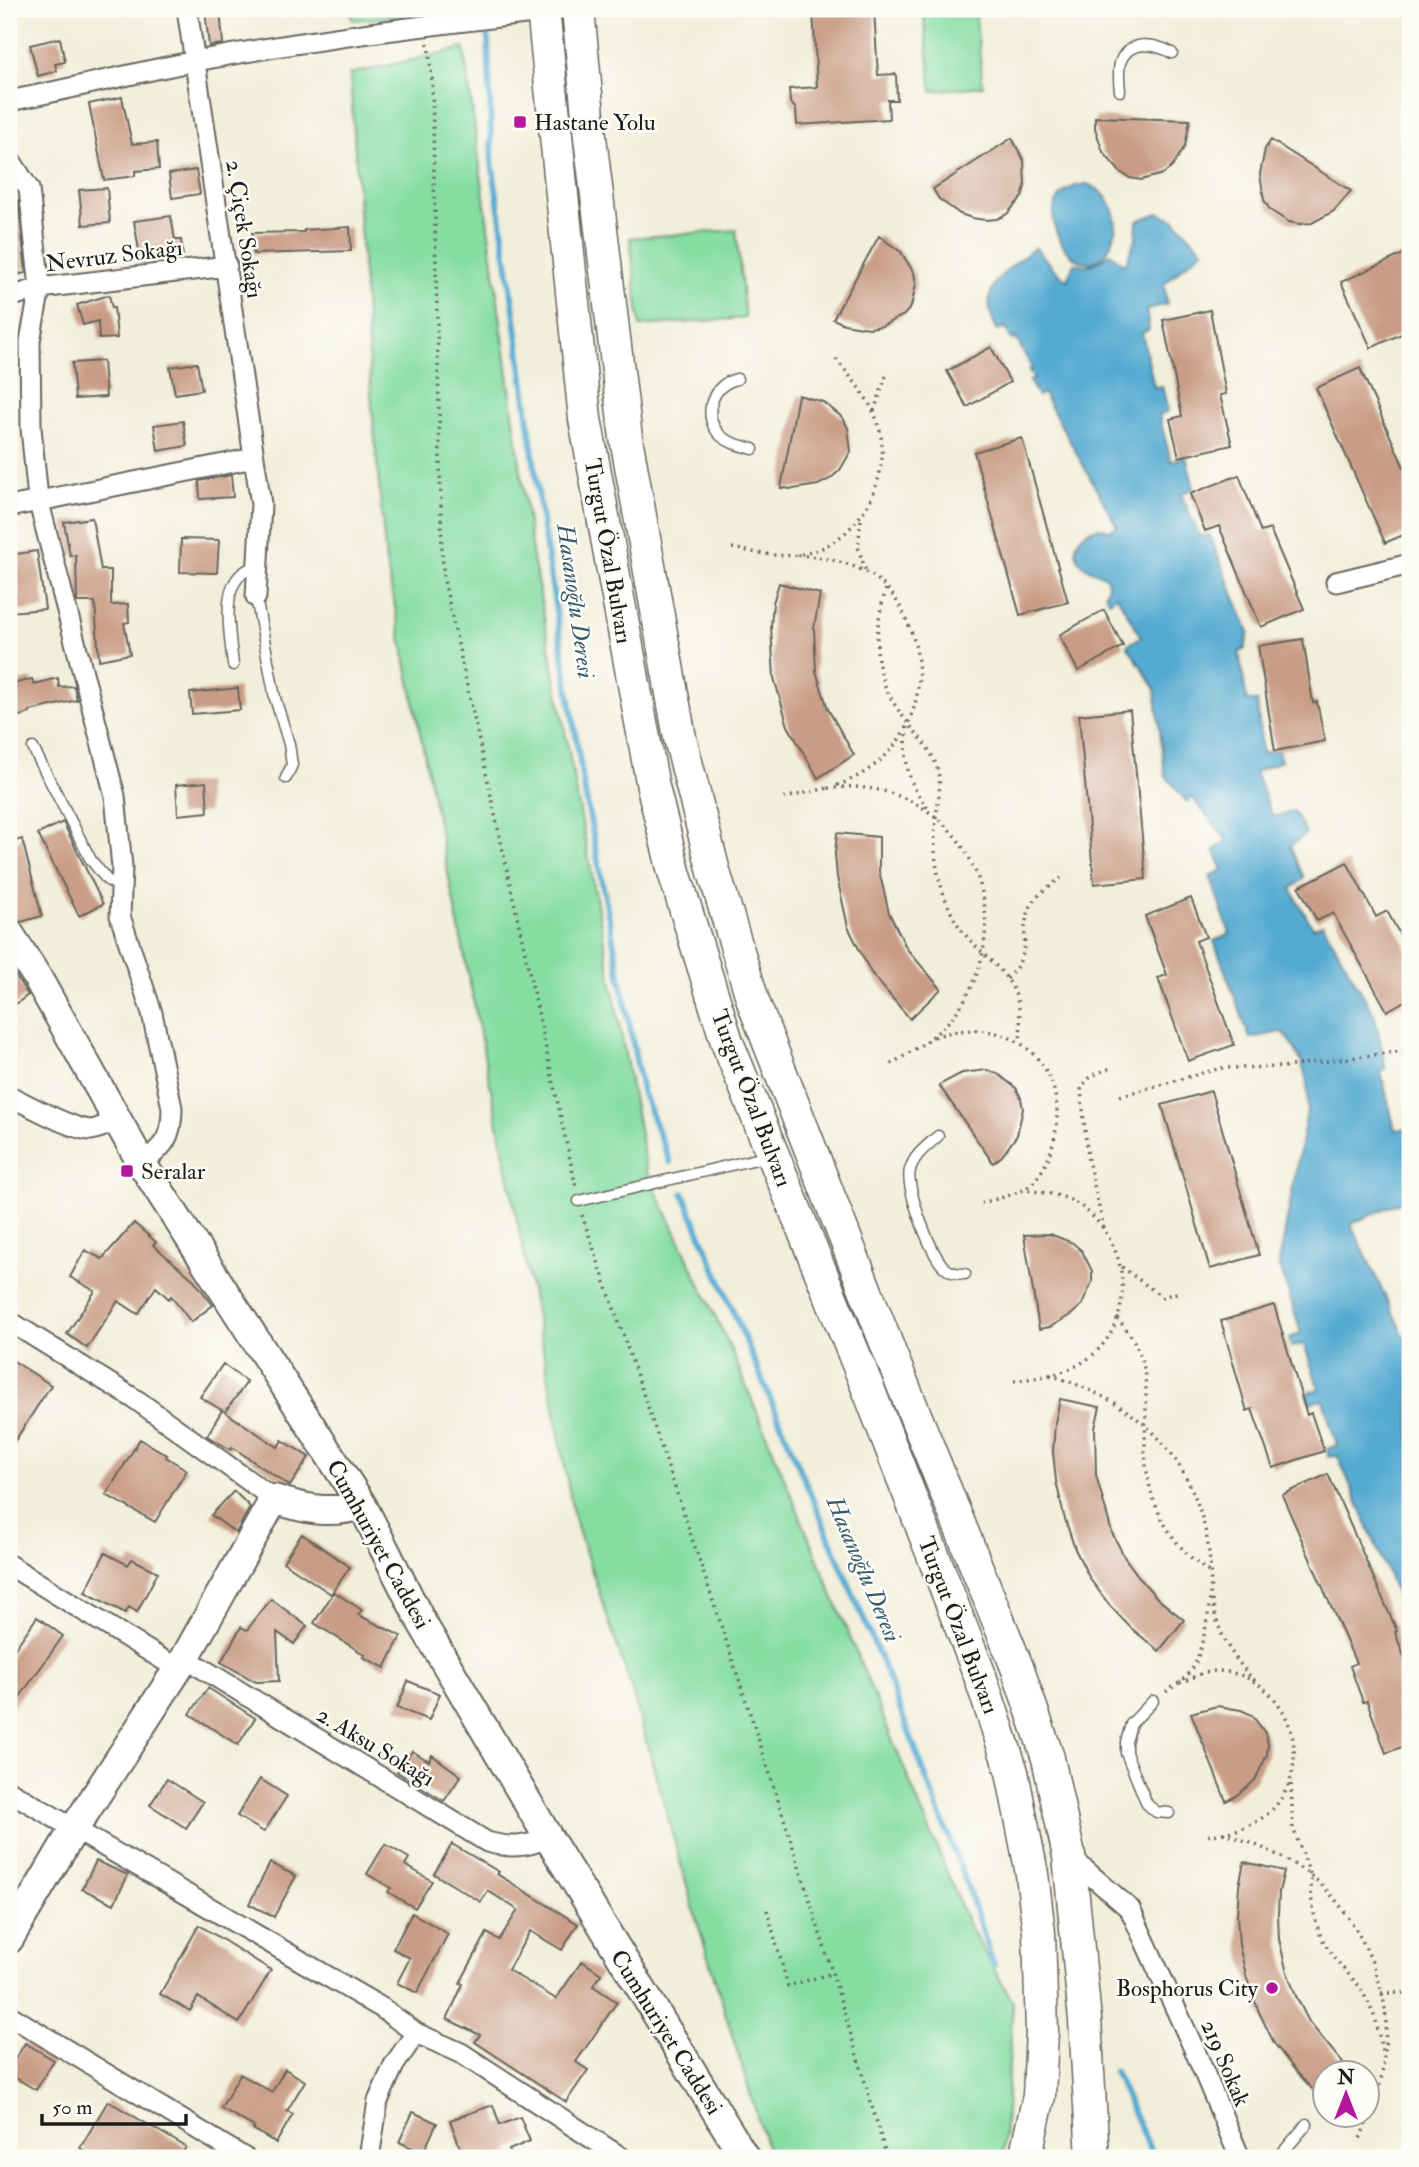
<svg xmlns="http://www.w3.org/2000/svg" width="1419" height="2167" font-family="'IM FELL Double Pica',serif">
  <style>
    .green { fill: #85dda2; stroke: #507c5f; stroke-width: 2 }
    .water { fill: #55aad1; stroke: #386376; stroke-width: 2 }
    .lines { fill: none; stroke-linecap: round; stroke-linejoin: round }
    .stream { stroke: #55aad1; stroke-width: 6 }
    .building { fill: #c99c85 }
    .lane-casing { stroke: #67665e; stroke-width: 13 }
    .street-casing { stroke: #67665e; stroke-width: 23 }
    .secondary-casing { stroke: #67665e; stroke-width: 32 }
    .primary-casing { stroke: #67665e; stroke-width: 35 }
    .path { stroke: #67665e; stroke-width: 3.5; stroke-dasharray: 2 5; stroke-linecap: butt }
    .lane { stroke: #fff; stroke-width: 10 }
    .street { stroke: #fff; stroke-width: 19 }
    .secondary { stroke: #fff; stroke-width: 28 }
    .primary { stroke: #fff; stroke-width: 32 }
    .poi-dot { fill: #b5179e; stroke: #fdfcf7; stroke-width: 2.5 }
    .labels { text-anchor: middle; stroke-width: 5; stroke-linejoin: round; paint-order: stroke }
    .poi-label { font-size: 23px; fill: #1c1c1c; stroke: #fdfcf7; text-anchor: start }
    .street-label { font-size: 23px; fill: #1c1c1c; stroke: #fdfcf7 }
    .water-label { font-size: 24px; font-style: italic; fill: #365c6d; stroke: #fdfcf7 }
  </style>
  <rect width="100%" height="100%" fill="#fdfcf7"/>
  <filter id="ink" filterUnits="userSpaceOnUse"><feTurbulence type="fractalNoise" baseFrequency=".0143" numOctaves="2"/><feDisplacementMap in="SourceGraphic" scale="14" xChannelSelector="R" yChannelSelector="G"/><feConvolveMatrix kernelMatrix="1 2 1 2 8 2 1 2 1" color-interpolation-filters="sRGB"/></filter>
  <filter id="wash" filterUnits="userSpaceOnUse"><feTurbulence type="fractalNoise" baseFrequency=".00686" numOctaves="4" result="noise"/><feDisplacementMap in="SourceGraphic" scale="28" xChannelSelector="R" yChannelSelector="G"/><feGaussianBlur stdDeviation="1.57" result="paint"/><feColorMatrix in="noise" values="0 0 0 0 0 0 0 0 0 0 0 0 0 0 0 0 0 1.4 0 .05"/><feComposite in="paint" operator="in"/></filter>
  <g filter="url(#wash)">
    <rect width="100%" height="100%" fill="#f1eed9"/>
    <path class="green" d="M351,9H463V13L352,20Z
      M923,9H975L983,86L932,91Z
      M464,48L532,553L647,1172L730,1347L968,1923L1013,2002L1003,2158H770L696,1918L631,1687L574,1518L549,1380L386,562L372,407L350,74Z
      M736,230L745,318L640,326L630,238Z"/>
    <path class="water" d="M1086,184C1112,192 1123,222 1110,246C1080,303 1014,193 1086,184Z
      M1158,213L1174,219L1203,250L1164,284L1167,304L1146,309L1149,330L1142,333L1154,387L1162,386L1168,411L1159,415L1171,461L1186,456L1194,488L1181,494L1200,537L1209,534L1249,632L1245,649L1239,652L1247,701H1257L1262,753L1278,750L1281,761L1255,772L1273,817L1294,811L1306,834L1290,846L1304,878L1291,889L1313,928L1323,924L1375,1016L1386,1069L1381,1072L1395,1130L1410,1128V1141L1406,1142L1410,1166V1197L1351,1224L1410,1349V1626L1338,1456L1328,1457L1327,1449L1337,1445L1323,1400L1310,1403L1306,1393L1319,1389L1304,1344L1291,1347L1289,1338L1301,1333L1279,1263L1307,1111C1310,1080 1303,1055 1282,1032L1250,1038L1214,941L1230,934L1210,876L1223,870L1214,850L1227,840L1192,797L1187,802L1165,775L1155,688L1127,645L1141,637L1117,596L1109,601L1105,594L1108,585L1107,578C1100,572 1089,571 1082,564C1065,545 1087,522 1110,530L1117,526L1043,393L1038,396L1029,381L1034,379L1029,370L1032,368L1016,338L1012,340L1005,327L998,331C974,286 1004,274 1035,247L1053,268L1067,280L1074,263C1090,268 1098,264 1110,253L1125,265L1136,237L1137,221Z"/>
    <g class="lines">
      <path class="stream" d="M488,37L492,162L511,288L543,529L584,788L642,1091L670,1162
        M683,1193L884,1667L967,1885L994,1965
        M1114,2071L1154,2158"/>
    </g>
    <g id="blocks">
      <path class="building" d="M205,9H220L223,44L209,46Z
        M813,9H874L878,75L896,74L897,100H888L889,119L797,125L796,109L790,102L789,89L817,87Z
        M60,38L65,62L55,64L57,71L38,76L30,45Z
        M122,97L132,144L157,142L159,169L135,171V176L104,180L89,104Z
        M1095,117L1190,120L1185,146L1172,167L1163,174L1141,180L1130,178L1120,172L1103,152L1095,128Z
        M1012,138L1024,161L1025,186L1022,197L1007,214L997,219L985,220L972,218L960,214L939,199L933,189Z
        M1271,140L1351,191L1334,211L1312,223L1300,224L1289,222L1270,210L1264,200L1260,174L1265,149Z
        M196,170L200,194L172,198L169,174Z
        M107,188L110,223L83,225L79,190Z
        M18,200L26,273L9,276V201Z
        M171,216L175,240H181L183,258L141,262L134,221Z
        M350,227L351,251L253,254L252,233L304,232V230Z
        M879,236L901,252L914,273L916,284L911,307L904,315L882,326L869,328L844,324L833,319Z
        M1410,251V330L1371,348L1341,282Z
        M109,295L112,308L114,307L117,338L99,339L98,321L83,325L77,305Z
        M1210,310L1226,394L1220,395L1232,445L1179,457L1170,419L1182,416L1163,320Z
        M991,347L1010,382L967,407L947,371Z
        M103,361L106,397L75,399L72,363Z
        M197,363L202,390L175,394L170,367Z
        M1360,368L1410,481V532L1385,543L1316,388Z
        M798,395L823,402L843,418L848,428L851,451L840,470L830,479L818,485L793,489L781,488Z
        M183,421L187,446L158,451L154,425Z
        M1022,438L1068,602L1020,615L974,452Z
        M231,475L233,497L200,499L199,481Z
        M1239,475L1261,532L1270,529L1304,609L1261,627L1219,526L1205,531L1190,494Z
        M92,518L101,570H111V605L128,604L129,622L124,623L130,654L99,660L95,602H77L76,555L70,556L64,522Z
        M181,539L219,540L217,573L180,572Z
        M37,551L45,609L9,612V555Z
        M779,583L820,594L814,628L816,671L828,709L854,755L818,778L788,726L774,678L771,626L773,603Z
        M1104,610L1123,646L1078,671L1059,635Z
        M1303,639L1313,703L1317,702L1325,741L1275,751L1258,646Z
        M58,678L59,687L74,686L77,700L30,711V713L16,717L15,713L9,715V685L32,679L34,684Z
        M238,688L240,710L192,714L190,693Z
        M1130,710L1146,879L1094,884L1079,715Z
        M206,782L208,812L178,815L176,785Z
        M63,822L103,904L79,916L38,834Z
        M837,833L879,837V871L889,913L907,949L941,989L910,1019L871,973L848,927L837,877L835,854Z
        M22,839L42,916L21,922L11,917L9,906V843Z
        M1347,862L1376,917L1387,911L1410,953V998L1387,1011L1333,913L1317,921L1299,887Z
        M1191,898L1206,937L1196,941L1234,1045L1188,1061L1158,978L1167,975L1145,916Z
        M9,965L28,995L9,1009Z
        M987,1070L998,1074L1016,1088L1021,1098L1023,1109L1017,1135L1002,1156L993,1163L939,1085L962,1073Z
        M1211,1091L1259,1255L1210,1269L1162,1105Z
        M134,1223L156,1242L153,1245L194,1280L213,1305L191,1322L171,1296L169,1299L156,1287L138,1314L118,1301L87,1348L67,1334L95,1291L70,1277L85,1250L102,1259Z
        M1050,1234L1073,1243L1082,1251L1092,1271V1282L1082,1305L1072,1314L1050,1327L1039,1329L1024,1235Z
        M1274,1305L1307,1415L1311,1413L1324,1451L1273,1468L1252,1409L1247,1411L1221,1321Z
        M9,1358L51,1385L9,1450Z
        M223,1364L247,1382L225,1412L200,1397Z
        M1060,1399L1100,1407L1095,1428L1096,1475L1112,1533L1125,1558L1142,1581L1158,1599L1184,1620L1159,1651L1131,1628L1111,1607L1090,1579L1075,1549L1064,1516L1056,1481L1053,1452L1055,1423Z
        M222,1410L278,1447L282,1440L309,1457L290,1486L232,1447L231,1450L207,1436Z
        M140,1439L167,1455L166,1457L187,1470L155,1522L106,1495Z
        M1328,1474L1397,1631L1395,1632L1410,1673V1744L1386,1753L1367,1701L1363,1702L1350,1666L1356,1663L1282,1495Z
        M234,1491L250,1507L236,1533L211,1515Z
        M302,1534L350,1567L331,1594L283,1562Z
        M105,1553L128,1565L132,1559L158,1572L137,1612L129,1607L125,1613L85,1592Z
        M334,1592L362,1610L358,1615L401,1636L385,1668L363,1657L365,1655L314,1623Z
        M271,1599L307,1626L294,1644L277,1632L279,1681L256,1682L221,1662L241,1627L247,1630Z
        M37,1617L63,1636L9,1712V1657Z
        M408,1681L440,1694L429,1720L397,1708Z
        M208,1688L255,1718L238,1745L190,1714Z
        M1217,1706L1241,1710L1252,1715L1265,1733L1268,1744L1267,1755L1255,1780L1236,1796L1226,1801L1191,1713Z
        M412,1751L429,1761L432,1755L461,1776L444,1801L397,1772Z
        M167,1779L203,1802L186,1828L150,1805Z
        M260,1779L287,1796L264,1832L237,1816Z
        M385,1844L409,1858L405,1865L432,1881L415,1908L388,1892L391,1888L367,1874Z
        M452,1844L499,1872L497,1874L578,1924L562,1950L530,1931L508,1970L556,1999L582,1961L601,1974L593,1986L617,2002L576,2062L588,2070L566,2102L475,2042L480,2035L447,2019L463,1984L460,1983L487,1933L499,1940L518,1910L488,1891L481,1902L434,1874Z
        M96,1861L128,1875L114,1904L82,1889Z
        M1244,1862L1284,1871L1279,1892L1278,1915L1279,1939L1286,1969L1296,1996L1309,2022L1351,2073H1325V2103L1295,2070L1274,2043L1259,2012L1247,1979L1239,1945L1237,1916L1239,1886Z
        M270,1863L296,1876L274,1917L249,1904Z
        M412,1913L448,1934L417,1993L397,1983L410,1958L393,1949Z
        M199,1925L271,1970L239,2023L198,1997L190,2011L160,1994Z
        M25,2043L54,2060L36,2090L9,2074V2054L16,2058Z
        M285,2069L305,2081L287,2111L293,2114L276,2143L253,2129L254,2127L221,2108L240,2074L272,2092Z
        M108,2101L186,2147L179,2158H96L80,2148Z
        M493,2105L500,2125L520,2117L530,2141L509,2150L512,2158H464L450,2120Z
        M413,2112L437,2123L423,2153L399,2142Z"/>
    </g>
  </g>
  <g filter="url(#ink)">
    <use href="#blocks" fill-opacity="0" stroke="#67665e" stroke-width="2"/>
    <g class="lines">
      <g class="lane-casing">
        <path id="lane" d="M1120,91C1119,82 1118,72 1120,63C1128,39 1155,43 1172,53
          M737,379C711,384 701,418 721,436C730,444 743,446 753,449
          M256,597L275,698L289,744L292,765L286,778
          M233,665C231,644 223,600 235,582C240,573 248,569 257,565
          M33,748L91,860L107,880L121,887
          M938,1136C927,1146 914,1155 910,1170C905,1187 931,1255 944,1267C950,1273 957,1274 965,1274
          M579,1201L769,1156
          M1153,1701L1131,1724L1126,1742V1753L1147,1804L1156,1812L1169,1813
          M1278,2158L1307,2124"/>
      </g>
      <g class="street-casing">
        <path id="street" d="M187,9L261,504L256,597
          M9,101C71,89 133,73 196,61C311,39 427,25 543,12
          M9,158L29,189L40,288L30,341L31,428L38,499L115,796L122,867L120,916L152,1013L172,1108C172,1138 164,1146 142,1164
          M9,297L40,288L227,266
          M9,507L254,458
          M1336,582L1410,564
          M9,1096C27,1104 72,1130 91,1130C100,1129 109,1124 117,1120
          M9,1321L138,1401L274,1499
          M9,1565L178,1669
          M185,1658L487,1842C509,1848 527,1848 548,1837
          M9,1791L382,2008L416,2033L461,2053L622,2158
          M1069,1856L1130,1909L1195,2051L1240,2158
          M9,2015L245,2158
          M369,2158L378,2101L394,2065L416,2033"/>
      </g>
      <g class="secondary-casing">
        <path id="secondary" d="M9,933L37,977L142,1164L362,1505L422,1623L548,1837L745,2158
          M9,1939L74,1829L185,1658L274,1499C304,1509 330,1515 362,1505"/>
      </g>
      <g class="primary-casing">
        <path id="primary" d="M543,9L585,419L653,787L674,872L727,1042L869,1391L979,1673L1012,1772L1032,1874L1039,1933L1042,2031L1039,2096L1025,2158
          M578,9L590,137L626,438L680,738L714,872L754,1004L890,1353L1017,1667L1048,1758L1069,1856L1085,2020L1093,2158"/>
      </g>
      <path class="path" d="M428,43L432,79L442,553L444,580L576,1187
        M874,411L886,376
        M861,520L858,547L866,572
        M732,548C753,552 774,557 796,555C853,549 892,485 880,431C874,403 853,380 835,358
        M798,555C821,557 845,561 866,572C887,583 901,604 909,626C936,693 905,763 835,786
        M886,589C871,641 872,679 908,723C921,740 936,754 939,777C941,791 937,805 936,819C932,852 937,882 951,912C965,944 995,958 1011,985C1021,1002 1021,1024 1020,1042
        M907,727C904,763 906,782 930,811
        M828,788C836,788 846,786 854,787C968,792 1021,916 960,1007C943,1033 917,1048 891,1064
        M784,798L828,788
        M1007,979C1036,947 1017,939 1030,908C1036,894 1050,886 1061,878
        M934,1037C1017,1008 1080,1074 1049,1156C1044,1169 1036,1183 1023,1190C1011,1196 995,1199 982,1203
        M1120,1096L1221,1068L1283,1067L1410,1050
        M582,1215C689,1527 796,1840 887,2158
        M1104,1228L1088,1160L1081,1090C1087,1076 1097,1073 1111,1068
        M1122,1267L1162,1297L1180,1292
        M1117,1318C1130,1333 1141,1349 1144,1369C1148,1394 1145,1420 1145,1445C1145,1498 1166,1542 1210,1573
        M1050,1375C1097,1390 1144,1414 1173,1456C1210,1509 1219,1578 1203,1639C1200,1649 1198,1661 1192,1669C1185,1679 1174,1687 1164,1693
        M1014,1381C1033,1378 1054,1376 1072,1368C1141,1336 1136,1241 1076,1203C1061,1194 1041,1192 1024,1190
        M1212,1600C1218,1634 1231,1656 1255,1681
        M1180,1683C1192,1678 1206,1670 1220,1671C1299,1677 1323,1788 1252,1824C1238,1831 1220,1834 1205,1836
        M1291,1784L1293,1828L1311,1876V1896L1315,1919L1321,1937L1333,1957L1360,1987L1368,2002L1376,2020L1382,2051
        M1223,1833C1254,1843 1284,1856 1310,1875C1347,1903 1379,1963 1385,2009C1387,2027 1385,2049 1383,2068C1380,2093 1369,2116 1360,2139
        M767,1910L788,1986L833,1973
        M1381,1993H1410"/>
      <use href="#lane" class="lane"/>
      <use href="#street" class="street"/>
      <use href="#secondary" class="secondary"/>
      <use href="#primary" class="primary"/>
    </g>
  </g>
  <g class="poi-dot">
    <rect x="513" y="115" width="14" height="14" rx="3.5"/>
    <rect x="120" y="1164" width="14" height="14" rx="3.5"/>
    <circle cx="1272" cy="1988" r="7"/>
  </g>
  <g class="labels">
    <g class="poi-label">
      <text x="534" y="130">Hastane Yolu</text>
      <text x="141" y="1179">Seralar</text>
      <text x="1258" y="1996" text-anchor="end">Bosphorus City</text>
    </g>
    <g class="street-label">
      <text transform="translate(245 229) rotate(81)" y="8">2. Çiçek Sokağı</text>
      <text transform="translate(114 255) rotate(-7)" y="8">Nevruz Sokağı</text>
      <text transform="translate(609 551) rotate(80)" y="8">Turgut Özal Bulvarı</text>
      <text transform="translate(752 1098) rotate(69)" y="8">Turgut Özal Bulvarı</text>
      <text transform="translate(379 1544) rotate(61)" y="8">Cumhuriyet Caddesi</text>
      <text transform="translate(959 1625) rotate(69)" y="8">Turgut Özal Bulvarı</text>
      <text transform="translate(376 1746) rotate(31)" y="8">2. Aksu Sokağı</text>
      <text transform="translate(667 2032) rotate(58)" y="8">Cumhuriyet Caddesi</text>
      <text transform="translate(1226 2063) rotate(67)" y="8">219 Sokak</text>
    </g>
    <g class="water-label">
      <text transform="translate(576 601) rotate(82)" y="8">Hasanoğlu Deresi</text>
      <text transform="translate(864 1569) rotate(67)" y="8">Hasanoğlu Deresi</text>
    </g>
  </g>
  <rect width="1419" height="2167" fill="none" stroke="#fdfcf7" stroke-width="35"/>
  <g transform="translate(1346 2094)"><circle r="33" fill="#fdfcf7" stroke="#a3a29f" stroke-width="2"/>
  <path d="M0-5L12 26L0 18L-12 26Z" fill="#b5179e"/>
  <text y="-10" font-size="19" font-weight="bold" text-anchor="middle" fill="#1c1c1c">N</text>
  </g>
  <path d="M42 2114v10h144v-10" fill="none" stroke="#1c1c1c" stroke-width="3.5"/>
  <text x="52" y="2114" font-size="21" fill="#1c1c1c" stroke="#fdfcf7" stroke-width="5" paint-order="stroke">50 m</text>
</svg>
